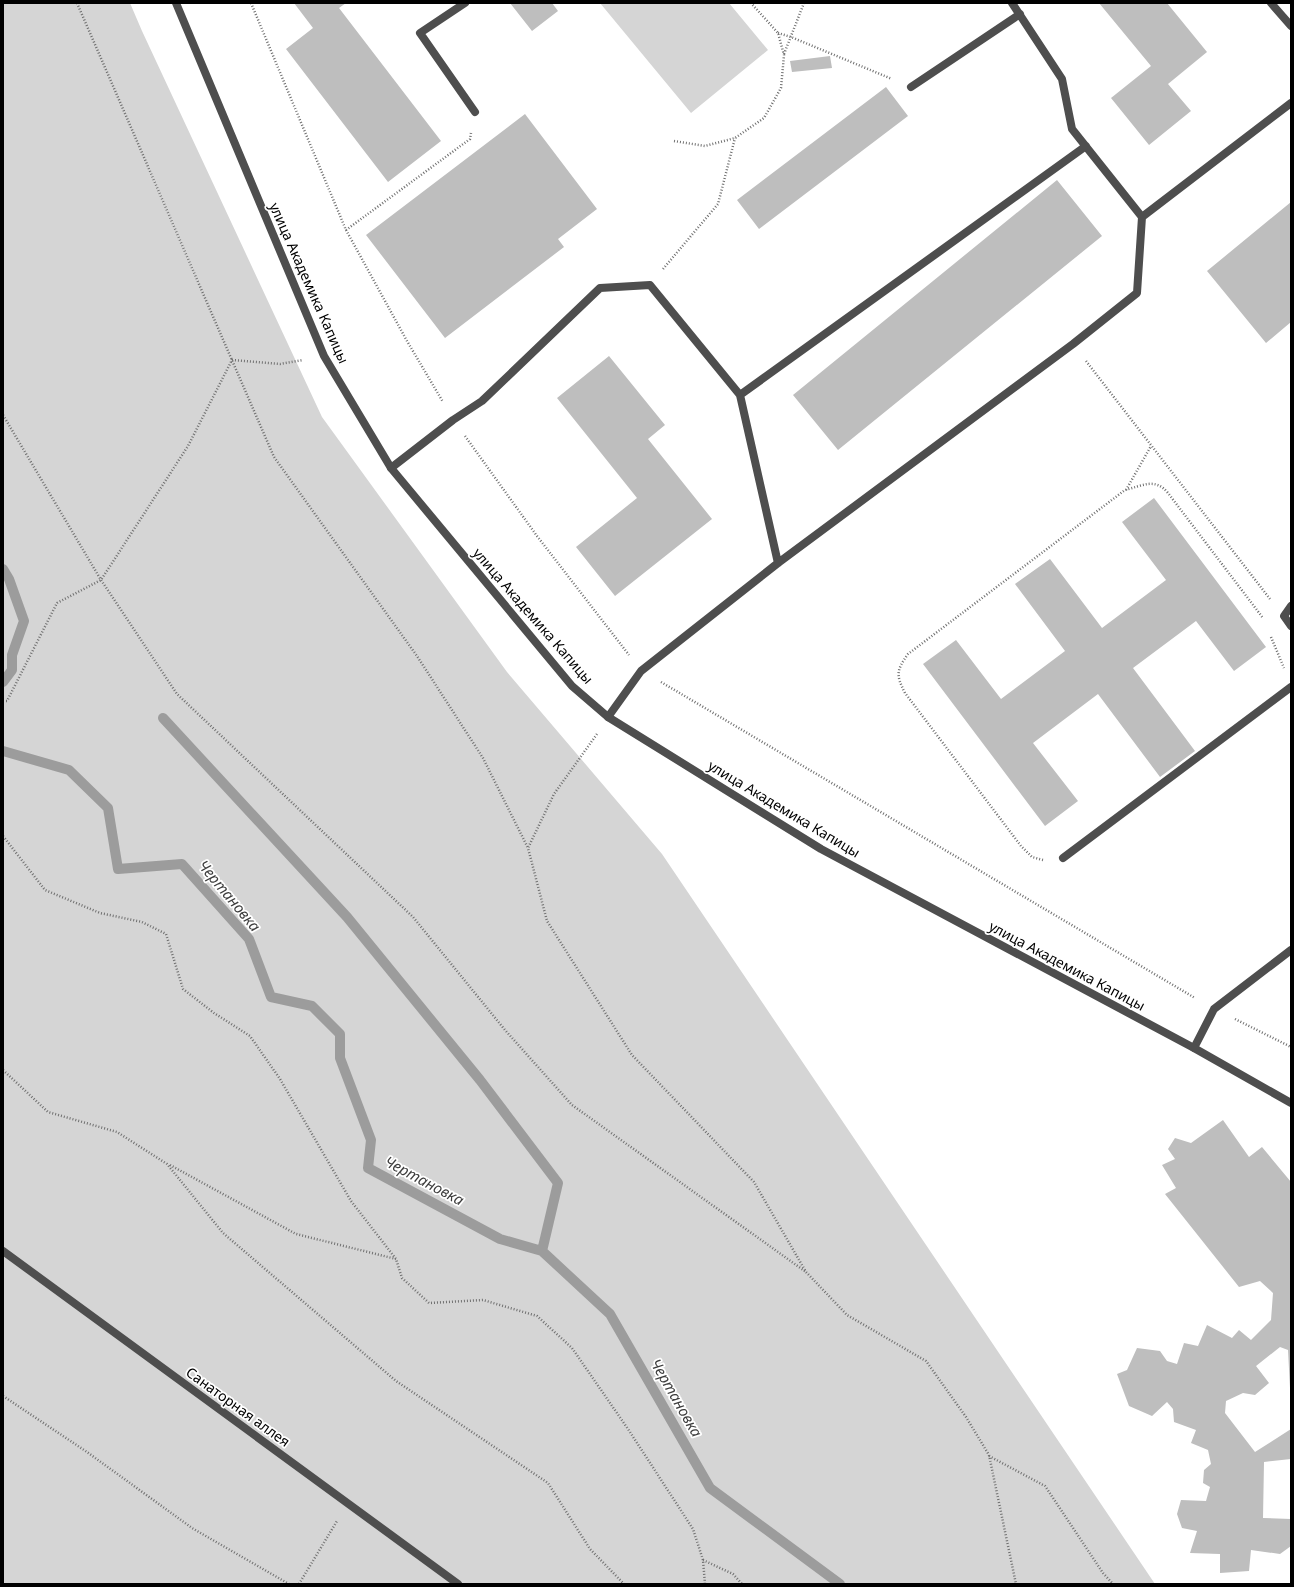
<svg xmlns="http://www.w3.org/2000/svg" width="1294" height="1587" font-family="'Noto Sans',sans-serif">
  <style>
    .green { fill: #d5d5d5 }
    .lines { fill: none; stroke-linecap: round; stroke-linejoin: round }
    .stream { stroke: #9c9c9c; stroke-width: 10 }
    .building { fill: #bebebe }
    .path { stroke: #707070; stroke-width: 2.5; stroke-dasharray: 1 2; stroke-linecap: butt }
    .service { stroke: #4e4e4e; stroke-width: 8 }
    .tertiary { stroke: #4e4e4e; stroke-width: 8 }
    .labels { text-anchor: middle; stroke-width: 3.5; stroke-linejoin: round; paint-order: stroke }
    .street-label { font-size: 14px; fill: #000; stroke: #fff }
    .water-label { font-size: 15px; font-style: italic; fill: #3d3d3d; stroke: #fff }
  </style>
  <rect width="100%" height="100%" fill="#fff"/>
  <path class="green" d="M3,3H130L142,31L322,417L507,672L662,854L1155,1584H3Z
    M600,3H729L768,50L691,113Z"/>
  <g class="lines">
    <path class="stream" d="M3,569L9,579L24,621L12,655V670L3,682
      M163,718L347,917L480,1080L558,1183L542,1251
      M3,751L69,770L108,808L118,869L182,864L249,939L271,997L312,1006L340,1034V1058L371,1140L368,1168L500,1239L542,1251L610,1314L710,1488L840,1584"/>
  </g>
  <path class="building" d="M294,3H346L339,8L441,141L388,182L286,49L313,28Z
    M510,3H552L558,11L532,31Z
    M1099,3H1167L1207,52L1168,84L1191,111L1149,145L1111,98L1151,66Z
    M830,56L832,68L792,72L790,61Z
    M886,87L908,116L759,229L737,200Z
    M525,114L597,209L558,239L564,247L445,338L366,235Z
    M1057,180L1102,236L838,450L793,395Z
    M1291,202V322L1266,343L1207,271Z
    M609,356L665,425L648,439L712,519L615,596L576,547L637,498L557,398Z
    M1154,498L1266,647L1234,671L1196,621L1133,668L1195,751L1160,777L1098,694L1033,743L1078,801L1045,826L923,664L956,640L1001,699L1065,651L1015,584L1050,559L1102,628L1166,580L1122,522Z
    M1223,1120L1249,1157L1262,1147L1291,1182V1388H1290L1288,1350L1280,1347L1256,1366L1269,1383L1255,1395L1243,1393L1226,1401L1225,1413L1255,1452L1291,1429V1459L1264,1462L1263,1518L1291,1519V1546L1280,1554L1251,1550L1249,1571L1220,1573V1554L1190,1553L1197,1531L1182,1528L1177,1514L1181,1500L1206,1501L1210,1487L1203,1483L1204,1470L1211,1464L1208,1450L1191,1443L1196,1430L1174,1422L1173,1409L1167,1402L1152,1416L1129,1406L1117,1374L1127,1370L1137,1348L1160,1351L1167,1361L1177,1364L1184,1343L1198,1346L1207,1325L1232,1338L1239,1330L1251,1340L1271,1320L1273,1293L1260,1281L1239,1287L1165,1194L1176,1188L1162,1165L1175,1159L1168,1149L1175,1138L1191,1143Z"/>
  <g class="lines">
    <path class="path" d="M77,3L274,457L417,656L483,758L528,848
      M251,3L346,230L407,341L443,402
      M778,33L791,37L892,79
      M784,54L804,3
      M674,141L705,146L735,138L764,118L781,88L784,55L778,33L751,3
      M346,230L470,139L471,133
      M663,269L718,204L735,138
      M1086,361L1270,599
      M3,415L101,580L177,694L413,917L505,1030L572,1105L806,1272
      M465,436L537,536L629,655
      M1126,490L1151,446
      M1271,637L1284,668
      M661,682L1195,998
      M3,701H7L57,603L101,580L188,446L232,360L280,364L303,360
      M597,734L554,794L528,848L547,921L632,1055L754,1182L806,1272L847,1315L926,1361L966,1417L989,1455L1016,1584
      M3,836L45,890L100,913L142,922L166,934L183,989L214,1013L250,1036L280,1079L351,1201L396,1259L402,1278L429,1303L483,1300L537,1316L572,1348L628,1429L693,1529L703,1560L705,1584
      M1043,860L1032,857L1021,846L905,693C896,675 896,671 908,654L1125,490C1142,486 1155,477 1168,493L1263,618
      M1235,1019L1291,1047
      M3,1070L48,1112L117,1132L167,1164L223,1233L396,1381L548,1483L590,1549L624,1584
      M170,1165L296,1234L396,1259
      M3,1396L87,1452L192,1528L289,1584
      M989,1456L1045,1486L1103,1573L1113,1584
      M703,1560L733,1574L742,1584
      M299,1584L337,1521"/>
    <path class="service" d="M465,3L420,33L475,112
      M1012,3L1062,79L1072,129L1142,217L1291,103
      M1271,3L1291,26
      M911,87L1020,14
      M391,468L453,420L482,401L600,288L650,285L740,395
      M778,563L740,395L1086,146
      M1291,606L1284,616L1291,626
      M608,717L641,671L778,563L1073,344L1137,293L1142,217
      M1063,858L1291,687
      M1194,1048L1214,1009L1291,950
      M3,1251L458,1584"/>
    <path class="tertiary" d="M176,3L324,356L391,468L572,686L608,717L821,849L1194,1048L1291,1103"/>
  </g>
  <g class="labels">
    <g class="street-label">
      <text transform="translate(309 283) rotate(66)" y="5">улица Академика Капицы</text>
      <text transform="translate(533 616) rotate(49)" y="5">улица Академика Капицы</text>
      <text transform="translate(784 809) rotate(31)" y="5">улица Академика Капицы</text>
      <text transform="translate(1067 966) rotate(28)" y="5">улица Академика Капицы</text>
      <text transform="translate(238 1407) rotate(36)" y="5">Санаторная аллея</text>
    </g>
    <g class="water-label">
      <text transform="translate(229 896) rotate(50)" y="5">Чертановка</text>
      <text transform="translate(424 1181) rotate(28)" y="5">Чертановка</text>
      <text transform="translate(676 1398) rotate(60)" y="5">Чертановка</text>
    </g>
  </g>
  <rect width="1294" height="1587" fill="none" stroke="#000000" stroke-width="8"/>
</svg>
